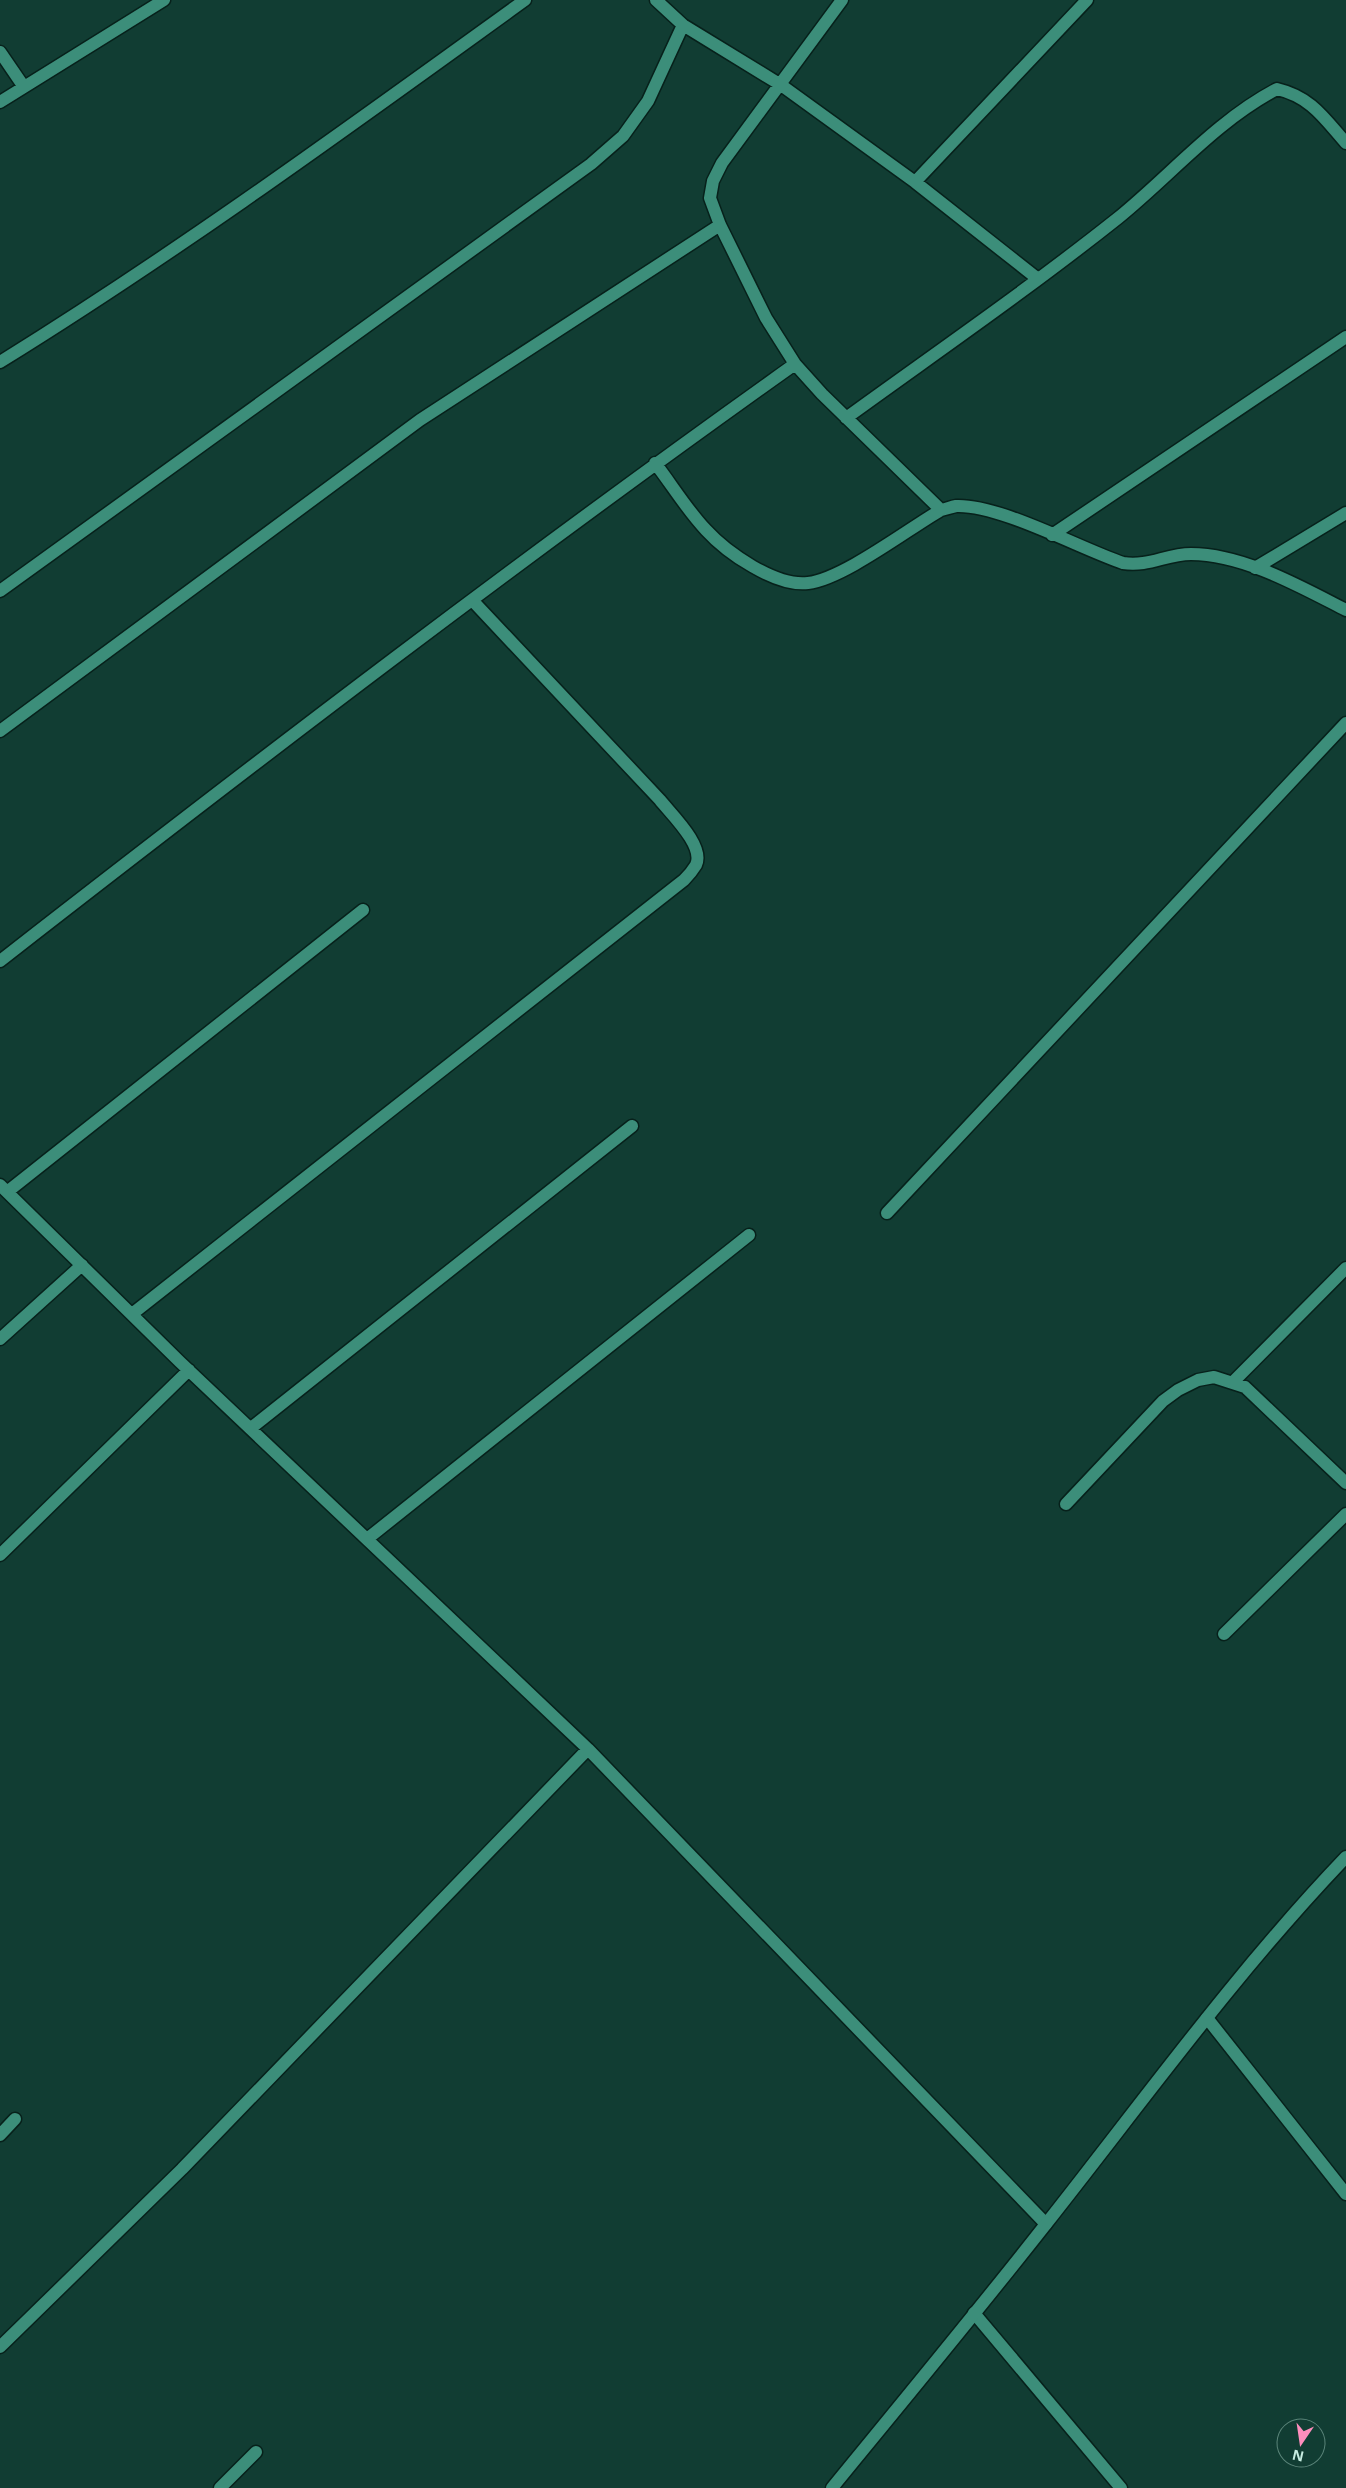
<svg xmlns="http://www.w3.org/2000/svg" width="1346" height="2488" font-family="'Open Sans',sans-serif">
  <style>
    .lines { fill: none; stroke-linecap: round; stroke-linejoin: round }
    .street-casing { stroke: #07211b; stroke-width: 15 }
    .secondary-casing { stroke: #07211b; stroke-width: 15 }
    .street { stroke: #3c8e7a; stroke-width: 12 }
    .secondary { stroke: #3c8e7a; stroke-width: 12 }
  </style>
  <rect width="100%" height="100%" fill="#113d33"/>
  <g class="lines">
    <g class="street-casing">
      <path id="street" d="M656,0L683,25L781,85L915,182L1038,279
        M842,0L722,163L713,181L710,198L720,225L766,318L795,364L822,394L941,510
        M0,52L24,87
        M0,102L164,0
        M915,182L1087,0
        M0,362C181,250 353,124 525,0
        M846,418C937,352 1030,288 1118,218C1171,175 1216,121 1277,89C1311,97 1324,118 1346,143
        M655,463C672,485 687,510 706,530C727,553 776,587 808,583C843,579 908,529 941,510C946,509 951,507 956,506C999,504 1079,548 1123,563C1149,567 1166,554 1191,554C1243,554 1301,587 1346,610
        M1052,535L1346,337
        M1255,568L1346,513
        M0,591L591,164L623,136L648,101L683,25
        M0,731L420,420L720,225
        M0,961C262,757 525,556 795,364
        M0,1185L180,1362L588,1749L1046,2224
        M7,1192L363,910
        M887,1213L1346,723
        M132,1314L684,880C688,876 693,870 696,865C705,846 671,814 660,800L472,600
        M0,1339L82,1265
        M1233,1382L1346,1268
        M251,1428L632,1126
        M1066,1504L1163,1401L1178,1390L1198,1380L1214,1377L1245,1387L1346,1483
        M367,1539L749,1235
        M0,1555L189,1370
        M1224,1634L1346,1514
        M1207,2018L1346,2194
        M0,2135L15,2119
        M974,2313L1121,2488
        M0,2347L182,2169L588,1749
        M220,2488L256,2452"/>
    </g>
    <g class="secondary-casing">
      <path id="secondary" d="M832,2488C904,2400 976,2313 1046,2224C1144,2100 1236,1972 1346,1857"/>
    </g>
    <use href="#street" class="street"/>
    <use href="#secondary" class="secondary"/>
  </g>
  <g transform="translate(1301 2443) rotate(193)"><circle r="24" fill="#113d33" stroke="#5a8479"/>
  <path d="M0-4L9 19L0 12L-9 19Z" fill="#fe8ebd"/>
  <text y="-8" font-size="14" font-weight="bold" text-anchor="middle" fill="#c8eee3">N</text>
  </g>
</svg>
